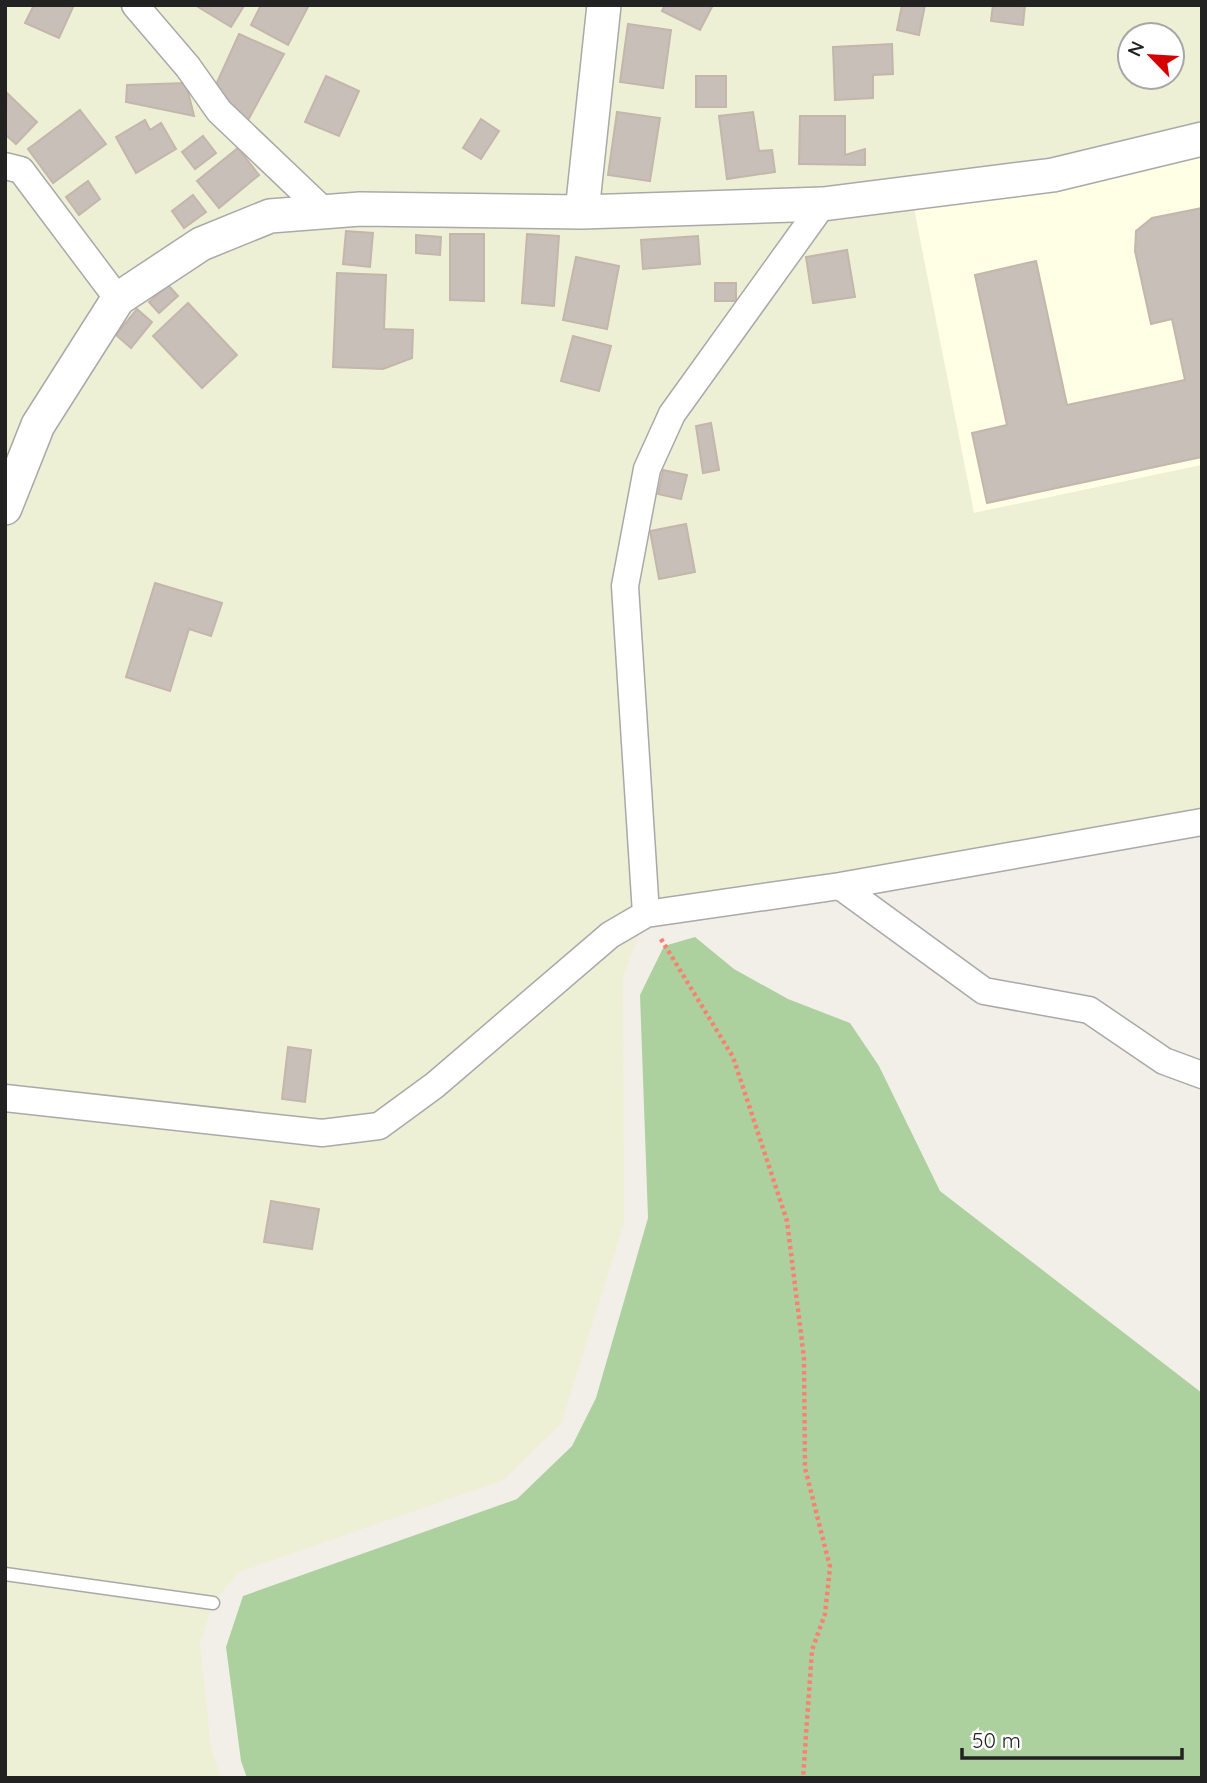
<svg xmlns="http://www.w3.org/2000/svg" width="1207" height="1783" font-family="Quicksand,sans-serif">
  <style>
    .education { fill: #ffffe5 }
    .farmland { fill: #eef0d5; fill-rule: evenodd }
    .forest { fill: #add19e }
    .building { fill: #c7bfb8; stroke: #c4b6ab; stroke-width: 2 }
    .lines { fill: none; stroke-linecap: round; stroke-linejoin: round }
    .service-casing { stroke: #a9a9a9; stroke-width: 15 }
    .minor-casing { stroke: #a9a9a9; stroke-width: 29 }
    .tertiary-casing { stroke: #a9a9a9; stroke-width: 36 }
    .path { stroke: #fa8072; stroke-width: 4.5; stroke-dasharray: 3.5 3.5; stroke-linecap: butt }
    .service { stroke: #fff; stroke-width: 12 }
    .minor { stroke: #fff; stroke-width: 26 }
    .tertiary { stroke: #fff; stroke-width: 33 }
  </style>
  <rect width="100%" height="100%" fill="#f2efe9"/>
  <path class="education" d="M1196,142L1202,159V465L974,513L910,192Z"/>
  <path class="farmland" d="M5,5H1202V159L1196,142L911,193L974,513L1202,465V810L646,914L623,978L624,1223L561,1424L504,1480L239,1572L213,1603L200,1643L211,1746L221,1778H5ZM1130,35H1172V77H1130Z"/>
  <path class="forest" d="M695,937L734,969L788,999L850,1023L879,1066L940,1191L1202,1393V1778H247L241,1761L226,1647L243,1596L517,1499L572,1446L596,1398L648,1218L640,995L664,946Z"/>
  <path class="building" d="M34,5H74L59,38L25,23Z
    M195,5H242L244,6L231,27Z
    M261,5H309L288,45L251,25Z
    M665,5H713L700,30L662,11Z
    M902,5H925L919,35L897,30Z
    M993,5H1025L1023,25L991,21Z
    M628,24L671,30L663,88L620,82Z
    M239,34L284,54L247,122L214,89Z
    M892,44L893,74L873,75V98L835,100L833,47Z
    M326,76L359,91L339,136L305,122Z
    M696,76H726V107H696Z
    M186,83L194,116L126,102L127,85Z
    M7,93L37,122L16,144L5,134Z
    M80,110L106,144L53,183L28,149Z
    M617,112L660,118L650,181L608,175Z
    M753,112L759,151L772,150L775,172L727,179L719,116Z
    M800,116H845V155L865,149V165L799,164Z
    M481,119L499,131L481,159L463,148Z
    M145,120L150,130L161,123L176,149L136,173L116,137Z
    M203,136L216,153L195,169L182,152Z
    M238,148L259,175L219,208L197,181Z
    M88,181L100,199L79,215L66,197Z
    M193,195L206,212L184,228L172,211Z
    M1202,208V457L987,503L972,433L1007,425L975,275L1036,261L1067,405L1185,380L1172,319L1151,324L1135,251L1136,231L1152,218Z
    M346,231L373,233L370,267L343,264Z
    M450,234H484V301L450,300Z
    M527,234L559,236L554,306L522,303Z
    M416,235L441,237L440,255L416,253Z
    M698,236L700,264L643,269L641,240Z
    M847,250L855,297L813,303L806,257Z
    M576,257L619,266L607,329L563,320Z
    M337,273L386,275L384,329L413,330L412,358L383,369L333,367Z
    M715,283H736V301H715Z
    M168,285L178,296L159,313L149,302Z
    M188,303L237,355L202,388L153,336Z
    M137,309L152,322L131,348L116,335Z
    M573,336L611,346L599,391L561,381Z
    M711,423L719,470L703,473L696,426Z
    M663,470L687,475L681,499L658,494Z
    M686,524L695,572L659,579L650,531Z
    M155,583L222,603L211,636L189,629L170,691L126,677Z
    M288,1047L311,1050L305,1102L282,1099Z
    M271,1201L319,1209L312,1249L264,1242Z"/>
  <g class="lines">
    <g class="service-casing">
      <path id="service" d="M5,1574L213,1603"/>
    </g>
    <g class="minor-casing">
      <path id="minor" d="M135,5L188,67L219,111L325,212
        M5,166L21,170L118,299
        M840,886L984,991L1089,1010L1164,1061L1202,1075
        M646,914L625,586L647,469L672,414L823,204
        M5,1098L322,1133L379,1126L435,1085L610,935L646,914L840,886L1202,822"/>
    </g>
    <g class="tertiary-casing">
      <path id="tertiary" d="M582,212L604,5
        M5,508L38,425L118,299L201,244L270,216L360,209L582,212L823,204L1053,175L1202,139"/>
    </g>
    <path class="path" d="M661,939L733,1057L787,1221L804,1358L805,1468L830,1567L825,1614L812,1650L803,1778"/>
    <use href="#service" class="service"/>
    <use href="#minor" class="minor"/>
    <use href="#tertiary" class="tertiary"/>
  </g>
  <rect width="1207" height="1783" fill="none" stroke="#222222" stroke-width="14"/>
  <g transform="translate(1151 56) rotate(295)"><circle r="33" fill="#ffffff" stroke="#a7a7a7" stroke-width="2"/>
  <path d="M0-5L12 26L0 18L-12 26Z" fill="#d40000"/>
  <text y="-10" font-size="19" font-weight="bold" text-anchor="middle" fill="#222222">N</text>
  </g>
  <path d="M962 1748v10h220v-10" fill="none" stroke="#222222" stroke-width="3.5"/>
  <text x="972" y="1748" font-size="21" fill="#222222" stroke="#ffffff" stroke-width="5" paint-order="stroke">50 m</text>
</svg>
